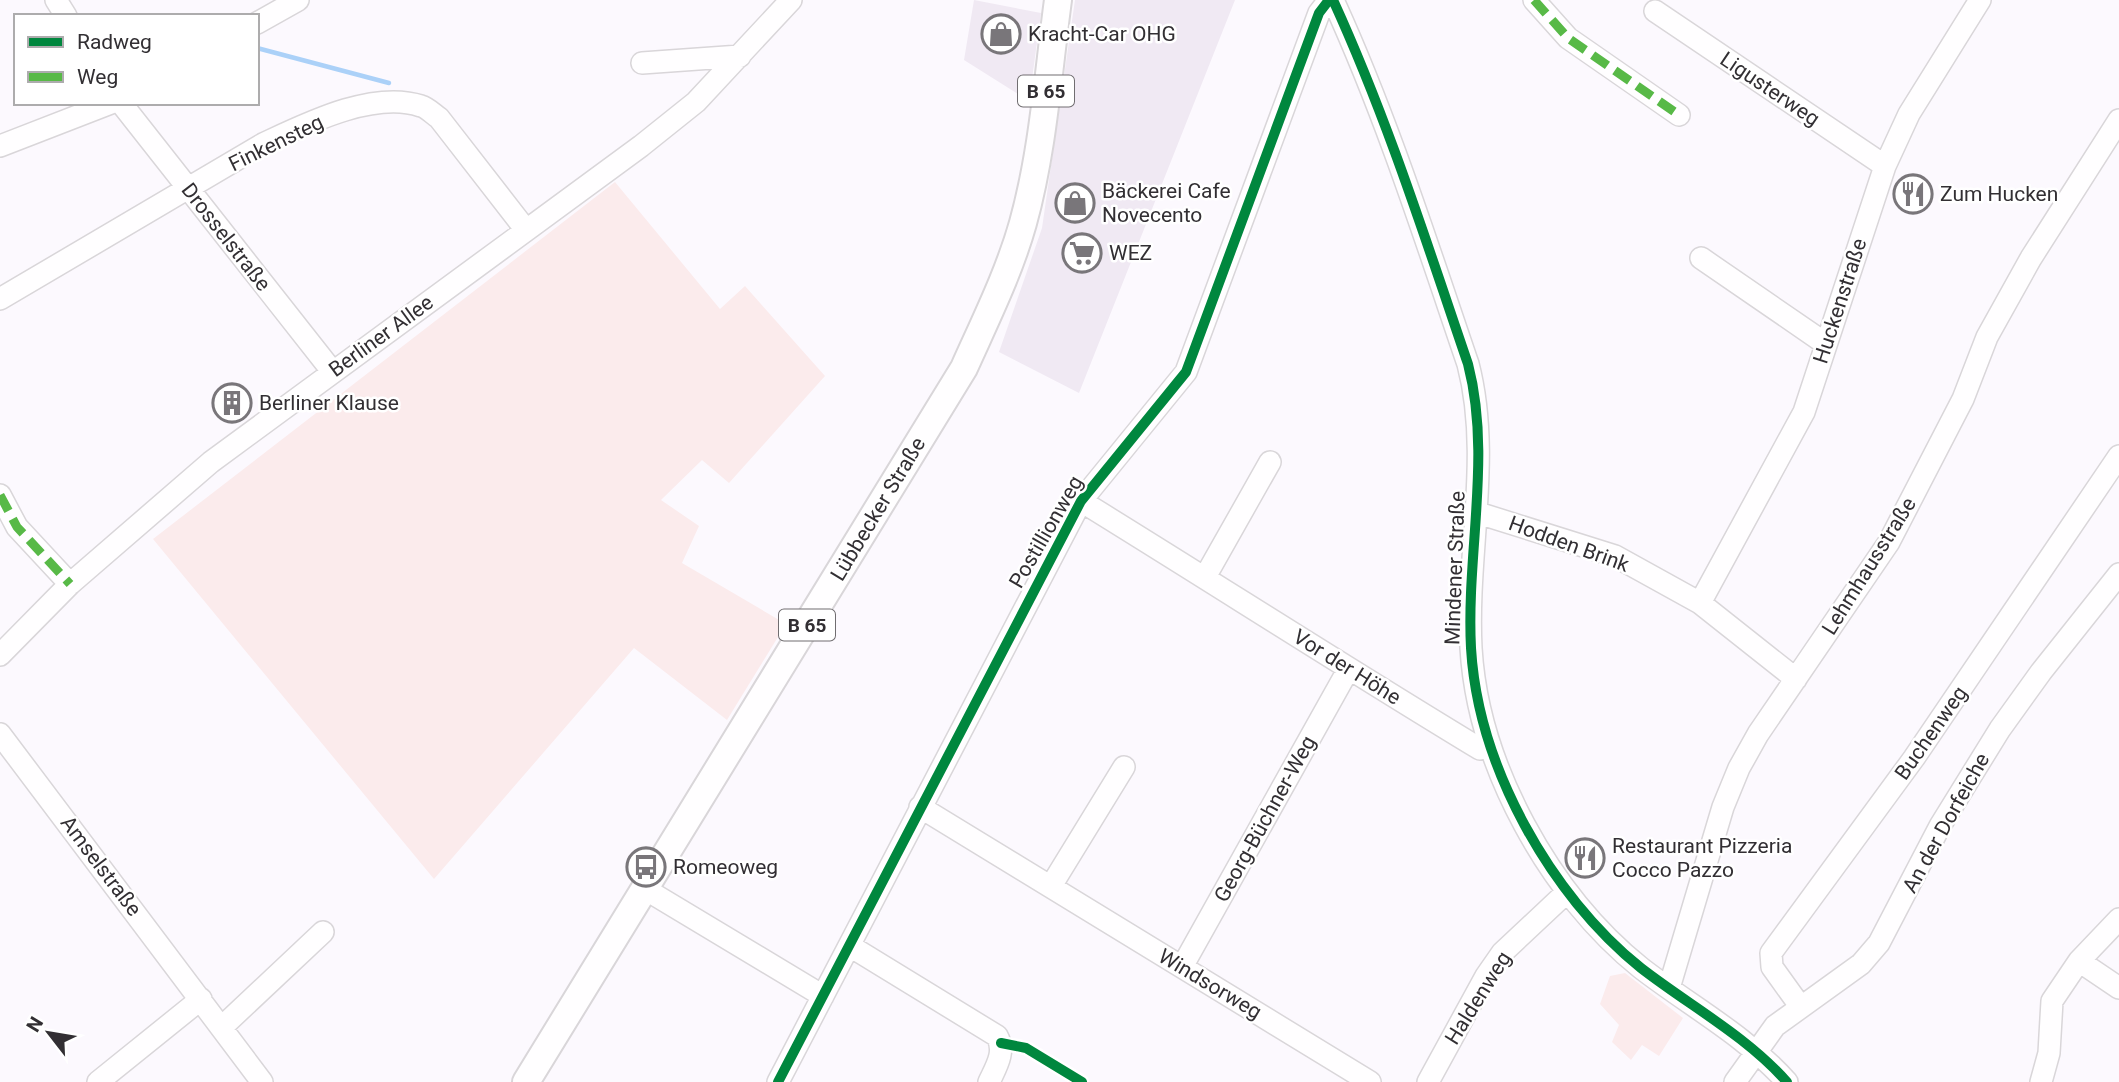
<svg xmlns="http://www.w3.org/2000/svg" width="2119" height="1082" font-family="Roboto,sans-serif">
  <style>
    .built { fill: #f0e9f3 }
    .green { fill: #fbebec }
    .lines { fill: none; stroke-linecap: round; stroke-linejoin: round }
    .stream { stroke: #abd1f8; stroke-width: 4.5 }
    .minor-casing { stroke: #d9d6d9; stroke-width: 24 }
    .major-casing { stroke: #d9d6d9; stroke-width: 30 }
    .minor { stroke: #fffeff; stroke-width: 21 }
    .major { stroke: #fffeff; stroke-width: 26 }
    .quiet { stroke: #58b947; stroke-width: 9; stroke-dasharray: 18 9; stroke-linecap: butt }
    .cycleway-casing { stroke: #fff; stroke-width: 15 }
    .cycleway { stroke: #00873e; stroke-width: 10 }
    .labels { text-anchor: middle; stroke-width: 5; stroke-linejoin: round; paint-order: stroke }
    .shield { fill: #fff; stroke: #706d70; stroke-width: 2 }
    .shield-label { font-size: 19px; font-weight: bold; fill: #322f33 }
    .poi-label { font-size: 21px; fill: #322f33; stroke: #fff; text-anchor: start }
    .street-label { font-size: 21px; fill: #322f33; stroke: #fff }
  </style>
  <rect width="100%" height="100%" fill="#fcf9fe"/>
  <path class="built" d="M974,0L1041,13L1029,101L964,60Z
    M1075,0H1235L1079,393L999,352L1042,228Z"/>
  <path class="green" d="M615,182L720,309L745,286L825,376L729,483L702,460L661,500L699,526L682,563L786,624L727,720L634,648L434,879L153,539Z
    M1625,973L1683,1018L1659,1056L1642,1045L1631,1060L1612,1042L1619,1025L1600,1004L1610,976Z"/>
  <g class="lines">
    <path class="stream" d="M257,48L389,83"/>
    <g class="minor-casing">
      <path id="minor" d="M56,0L66,16
        M1333,0C1387,118 1426,241 1468,364C1492,456 1466,554 1471,648C1478,766 1550,895 1641,968C1690,1006 1745,1035 1787,1082
        M1534,0L1568,38L1679,115
        M1655,11L1885,166
        M257,23L298,0
        M642,63L740,56
        M121,103L332,371
        M0,146L111,103
        M1701,258L1826,344
        M0,299L263,144C306,124 373,90 421,106C428,108 433,114 439,118L526,230
        M0,495L17,527L70,584
        M1081,501C1214,583 1346,668 1480,749L1490,745
        M1475,512L1615,556L1700,603L1796,679
        M1205,577L1270,462
        M1700,603L1804,412L1885,166L1909,114L1980,0
        M0,655L70,584L211,462L641,146L696,102L791,0
        M0,734L262,1082
        M920,807L1370,1082
        M1051,886L1124,767
        M645,889L823,996
        M850,946L997,1036C1006,1052 996,1067 989,1082
        M2079,961L2119,988
        M1182,967L1348,670
        M1669,988L1723,807L1739,768L1758,734L1889,542L1963,399L1987,337L2031,258L2119,120
        M1800,1006L1772,967L1771,953L1914,758L2119,456
        M222,1027L323,932
        M98,1082L201,999
        M778,1082L1081,501L1186,372L1319,13L1329,0
        M1428,1082L1486,976L1502,953L1567,892
        M1735,1082L1775,1026L1861,964L1879,943L1940,826L2000,729L2041,672L2119,574
        M2041,1082L2049,1053L2052,1001L2079,961L2119,919"/>
    </g>
    <g class="major-casing">
      <path id="major" d="M526,1082L964,368C985,321 1009,273 1023,223C1043,151 1048,74 1058,0"/>
    </g>
    <use href="#minor" class="minor"/>
    <use href="#major" class="major"/>
    <path class="quiet" d="M1534,0L1568,38L1679,115
      M0,495L17,527L70,584"/>
    <g class="cycleway-casing">
      <path id="cycleway" d="M1333,0C1387,118 1426,241 1468,364C1492,456 1466,554 1471,648C1478,766 1550,895 1641,968C1690,1006 1745,1035 1787,1082
        M1001,1043L1026,1048L1082,1082
        M778,1082L1081,501L1186,372L1319,13L1329,0"/>
    </g>
    <use href="#cycleway" class="cycleway"/>
  </g>
  <defs>
    <g id="shop-ring" transform="scale(2.0125)"><circle r="9.5" fill="#fff" stroke="#79767a" stroke-width="1.5"/><path d="M-5-2.5h2.3a2.7 3.5 0 0 1 5.4 0H5L5.5 6h-11ZM-1.5-2.5h3a1.5 2.3 0 0 0-3 0Z" fill="#79767a"/></g>
    <g id="restaurant-ring" transform="scale(2.0125)"><circle r="9.5" fill="#fff" stroke="#79767a" stroke-width="1.5"/><path d="M-5-6h1v4h1v-4h1v4h1v-4h1v5L-1.5 .5V6h-2V.5L-5-1ZM5-6V6H3V1.5H1.5Q1.5-4 5-6Z" fill="#79767a"/></g>
    <g id="supermarket-ring" transform="scale(2.0125)"><circle r="9.5" fill="#fff" stroke="#79767a" stroke-width="1.5"/><path d="M-6-5.5h2.5l.6 2H6L4.5 2H-2.5L-4.4-4H-6ZM-1.5 3.2a1.3 1.3 0 1 0 .1 0ZM3 3.2a1.3 1.3 0 1 0 .1 0Z" fill="#79767a"/></g>
    <g id="building-ring" transform="scale(2.0125)"><circle r="9.5" fill="#fff" stroke="#79767a" stroke-width="1.5"/><path d="M-4-6H4V6H1V3H-1V6H-4ZM-2.5-4.3h1.7v1.8h-1.7ZM.8-4.3h1.7v1.8H.8ZM-2.5-1h1.7V.8h-1.7ZM.8-1h1.7V.8H.8Z" fill="#79767a"/></g>
    <g id="bus-ring" transform="scale(2.0125)"><circle r="9.5" fill="#fff" stroke="#79767a" stroke-width="1.5"/><path d="M-5-6H5V4H4V6H2V4H-2V6H-4V4H-5ZM-3.5-4V0h7V-4ZM-3.5 1.2v1.5H-2V1.2ZM2 1.2v1.5H3.5V1.2Z" fill="#79767a"/></g>
  </defs>
  <g fill-rule="evenodd">
    <use href="#shop-ring" x="1001" y="34"/>
    <use href="#restaurant-ring" x="1913" y="194"/>
    <use href="#shop-ring" x="1075" y="203"/>
    <use href="#supermarket-ring" x="1082" y="253"/>
    <use href="#building-ring" x="232" y="403"/>
    <use href="#restaurant-ring" x="1585" y="858"/>
    <use href="#bus-ring" x="646" y="867"/>
  </g>
  <g class="labels">
    <g class="shield">
      <rect x="1018" y="75.5" width="56" height="31" rx="5"/>
      <rect x="779" y="609.5" width="56" height="31" rx="5"/>
    </g>
    <g class="shield-label">
      <text x="1046" y="98">B 65</text>
      <text x="807" y="632">B 65</text>
    </g>
    <g class="poi-label">
      <text x="1028" y="41">Kracht-Car OHG</text>
      <text x="1102" y="198">Bäckerei Cafe<tspan x="1102" dy="24">Novecento</tspan></text>
      <text x="1940" y="201">Zum Hucken</text>
      <text x="1109" y="260">WEZ</text>
      <text x="259" y="410">Berliner Klause</text>
      <text x="1612" y="853">Restaurant Pizzeria<tspan x="1612" dy="24">Cocco Pazzo</tspan></text>
      <text x="673" y="874">Romeoweg</text>
    </g>
    <g class="street-label">
      <text transform="translate(1770 89) rotate(34)" y="7">Ligusterweg</text>
      <text transform="translate(276 143) rotate(-26)" y="7">Finkensteg</text>
      <text transform="translate(226 237) rotate(52)" y="7">Drosselstraße</text>
      <text transform="translate(1840 301) rotate(-72)" y="7">Huckenstraße</text>
      <text transform="translate(381 336) rotate(-36)" y="7">Berliner Allee</text>
      <text transform="translate(878 509) rotate(-59)" y="7">Lübbecker Straße</text>
      <text transform="translate(1046 532) rotate(-60)" y="7">Postillionweg</text>
      <text transform="translate(1569 544) rotate(20)" y="7">Hodden Brink</text>
      <text transform="translate(1869 566) rotate(-58)" y="7">Lehmhausstraße</text>
      <text transform="translate(1455 568) rotate(-88)" y="7">Mindener Straße</text>
      <text transform="translate(1347 667) rotate(32)" y="7">Vor der Höhe</text>
      <text transform="translate(1931 733) rotate(-55)" y="7">Buchenweg</text>
      <text transform="translate(1265 819) rotate(-61)" y="7">Georg-Büchner-Weg</text>
      <text transform="translate(1946 823) rotate(-61)" y="7">An der Dorfeiche</text>
      <text transform="translate(101 866) rotate(53)" y="7">Amselstraße</text>
      <text transform="translate(1210 984) rotate(31)" y="7">Windsorweg</text>
      <text transform="translate(1478 998) rotate(-58)" y="7">Haldenweg</text>
    </g>
  </g>
  <rect x="14" y="14" width="245" height="91" fill="#ffffff" stroke="#adacad" stroke-width="2"/>
  <rect x="28" y="37" width="35" height="10" fill="#00873e" stroke="#adacad" stroke-width="2"/>
  <text x="77" y="49" font-size="21" fill="#322f33">Radweg</text>
  <rect x="28" y="72" width="35" height="10" fill="#58b947" stroke="#adacad" stroke-width="2"/>
  <text x="77" y="84" font-size="21" fill="#322f33">Weg</text>
  <g transform="translate(49 1033) rotate(301)" stroke="#ffffff" stroke-width="5" paint-order="stroke">
  <path d="M0-5L12 26L0 18L-12 26Z" fill="#322f33"/>
  <text y="-10" font-size="19" font-weight="bold" text-anchor="middle" fill="#322f33">N</text>
  </g>
</svg>
